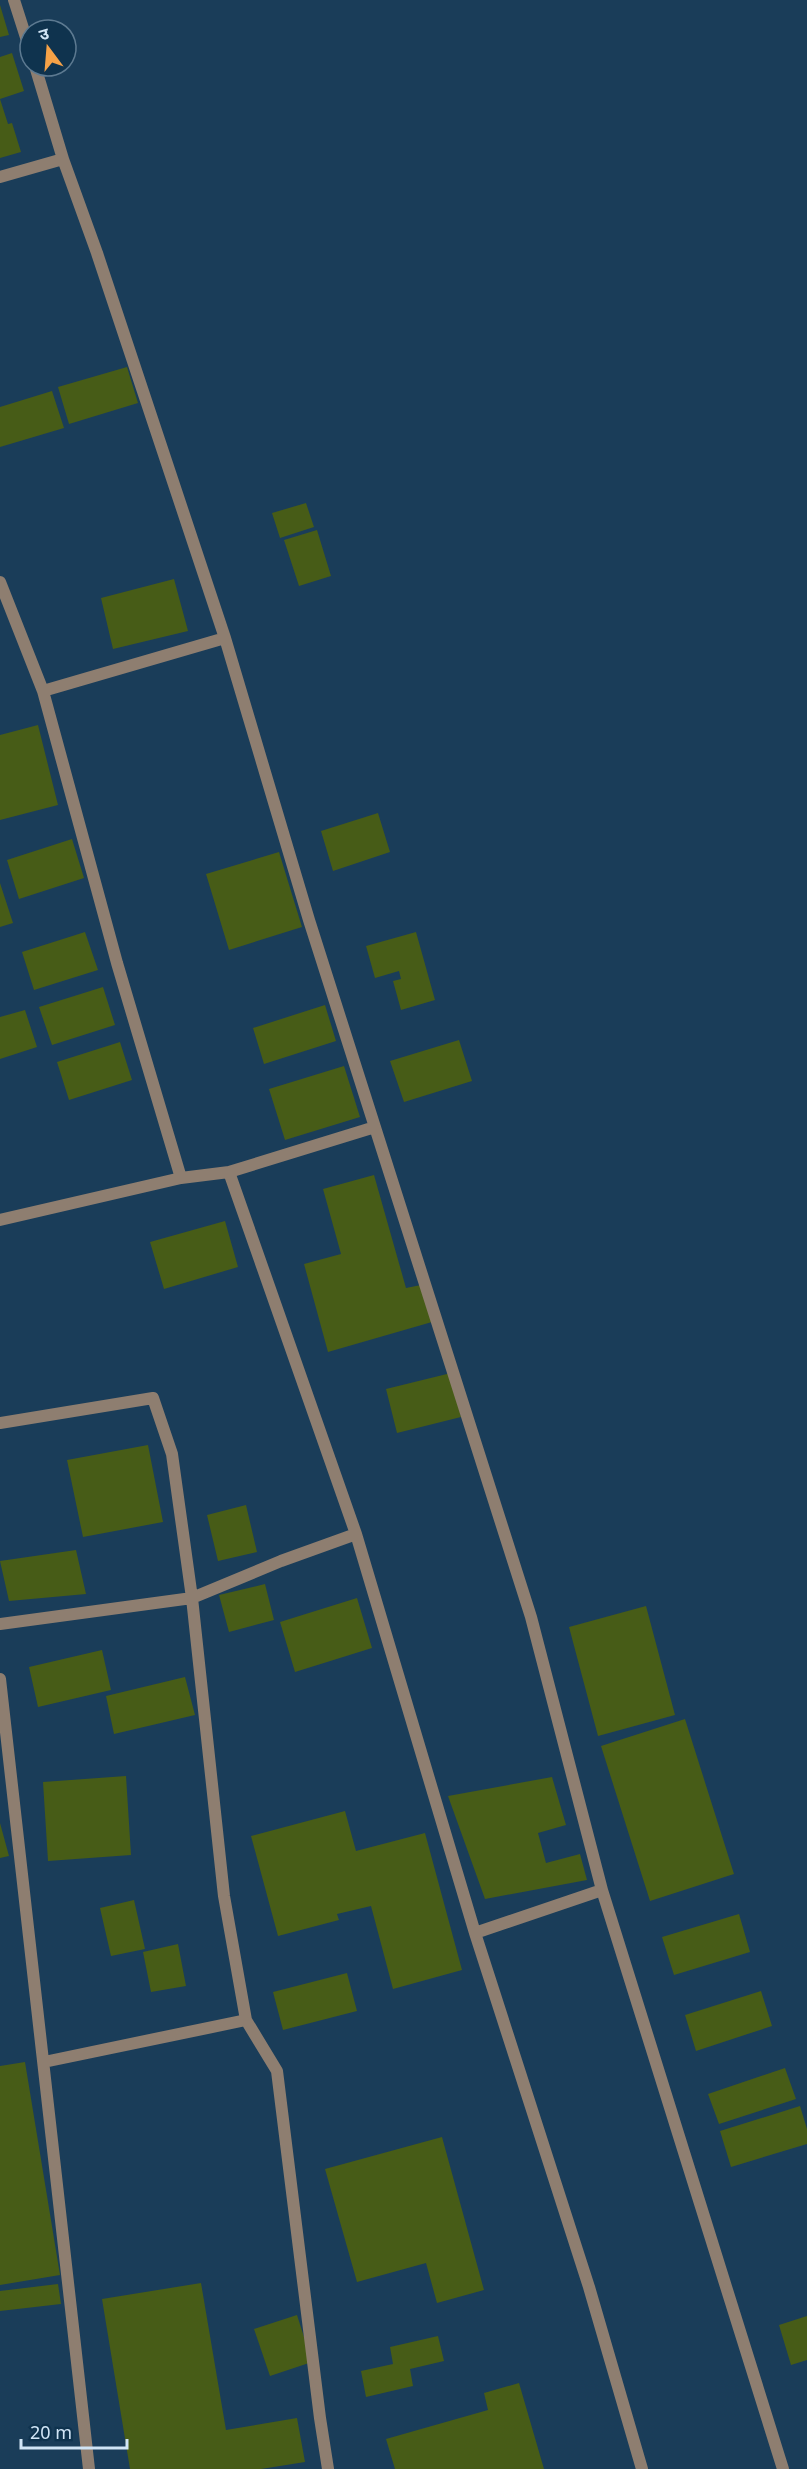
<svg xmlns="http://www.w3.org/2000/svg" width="807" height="2469" font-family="'Noto Sans','Noto Sans Devanagari',sans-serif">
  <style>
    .building { fill: #475c17 }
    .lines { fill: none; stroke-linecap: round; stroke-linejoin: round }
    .street { stroke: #8e7e70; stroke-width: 12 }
  </style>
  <rect width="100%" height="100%" fill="#1a3d59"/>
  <path class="building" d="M0,5L9,35L0,37Z
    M12,53L24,91L0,99V57Z
    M0,99L8,124L12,123L21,152L0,158Z
    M127,367L138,403L69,424L58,387Z
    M52,391L64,428L0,447V407Z
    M306,503L314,527L280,538L272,513Z
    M317,530L331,576L299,586L284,540Z
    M174,579L188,631L113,649L101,598Z
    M38,725L58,805L0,820V735Z
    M378,813L390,852L333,871L321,831Z
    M72,839L84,878L19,899L7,860Z
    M279,852L302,927L229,950L206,874Z
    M0,883L13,923L0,927Z
    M85,932L98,970L34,990L22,952Z
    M416,932L435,1000L401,1010L393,981L401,979L399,971L375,978L366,946Z
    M103,987L115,1025L52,1045L39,1007Z
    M325,1005L336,1041L264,1064L253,1028Z
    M25,1010L37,1047L0,1059V1017Z
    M459,1040L472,1081L404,1102L390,1061Z
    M120,1042L132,1080L69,1100L57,1062Z
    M344,1066L360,1117L285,1140L269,1089Z
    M374,1175L406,1288L421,1285L432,1322L328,1352L304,1264L341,1254L323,1189Z
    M225,1221L238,1267L164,1289L150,1242Z
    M451,1373L461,1417L397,1433L386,1389Z
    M148,1445L163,1522L83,1537L67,1460Z
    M246,1505L257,1552L218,1561L207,1515Z
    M76,1550L86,1594L9,1601L0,1561Z
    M265,1584L274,1620L229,1632L219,1595Z
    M357,1598L372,1648L295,1672L280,1622Z
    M646,1606L675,1715L598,1736L569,1627Z
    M102,1650L111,1690L38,1707L29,1667Z
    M185,1677L195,1715L114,1734L106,1696Z
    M685,1719L734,1874L650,1901L601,1746Z
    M126,1776L131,1855L48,1861L43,1782Z
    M552,1777L566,1825L538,1833L546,1863L580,1854L587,1880L485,1899L448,1796Z
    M345,1811L356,1851L425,1833L462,1970L393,1989L371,1906L337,1914L339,1920L278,1936L251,1836Z
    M0,1823L9,1856L0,1858Z
    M134,1900L145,1949L111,1956L100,1908Z
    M739,1914L750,1952L674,1975L662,1937Z
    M178,1944L186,1986L151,1992L143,1952Z
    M347,1973L357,2011L283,2030L273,1992Z
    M761,1991L772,2026L696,2051L685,2015Z
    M25,2062L60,2275L0,2285V2066Z
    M785,2068L796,2099L719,2124L708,2094Z
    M800,2106L807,2129V2144L731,2167L720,2131Z
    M442,2137L484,2290L437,2303L426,2263L357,2282L325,2169Z
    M201,2283L226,2430L297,2418L305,2462L261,2469H130L102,2299Z
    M58,2284L61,2304L0,2311V2291Z
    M297,2315L312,2362L270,2376L254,2329Z
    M807,2316V2360L791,2365L779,2325Z
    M438,2336L444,2361L410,2369L413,2386L366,2397L361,2371L393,2364L390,2347Z
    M519,2383L544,2469H395L386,2439L488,2410L484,2393Z"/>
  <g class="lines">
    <path class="street" d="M14,0L30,50
      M35,66L63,159L97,253L225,638
      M0,177L63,159
      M0,582L43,691
      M229,1172L375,1127
      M181,1178L229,1172L356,1534L475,1933L589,2287L642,2469
      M0,1220L181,1178L117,963L43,691L225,638L309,920L531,1617L602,1890L783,2469
      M0,1423L153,1398L172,1454L192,1598L224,1896L246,2020
      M0,1624L192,1598L281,1561L356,1534
      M0,1679L89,2469
      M475,1933L602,1890
      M44,2062L246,2020L277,2071L320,2418L328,2469"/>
  </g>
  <g transform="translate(48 48) rotate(344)"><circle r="28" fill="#0f334e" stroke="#5d7a91" stroke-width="1.5"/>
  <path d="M0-4.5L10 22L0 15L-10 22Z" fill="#f6a247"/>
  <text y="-9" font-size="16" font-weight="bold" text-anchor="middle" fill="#d1e5f6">उ</text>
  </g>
  <path d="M21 2439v9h106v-9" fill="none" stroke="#d1e5f6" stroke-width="3"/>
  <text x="30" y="2439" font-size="18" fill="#d1e5f6" stroke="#0f334e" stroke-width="4.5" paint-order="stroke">20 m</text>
</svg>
